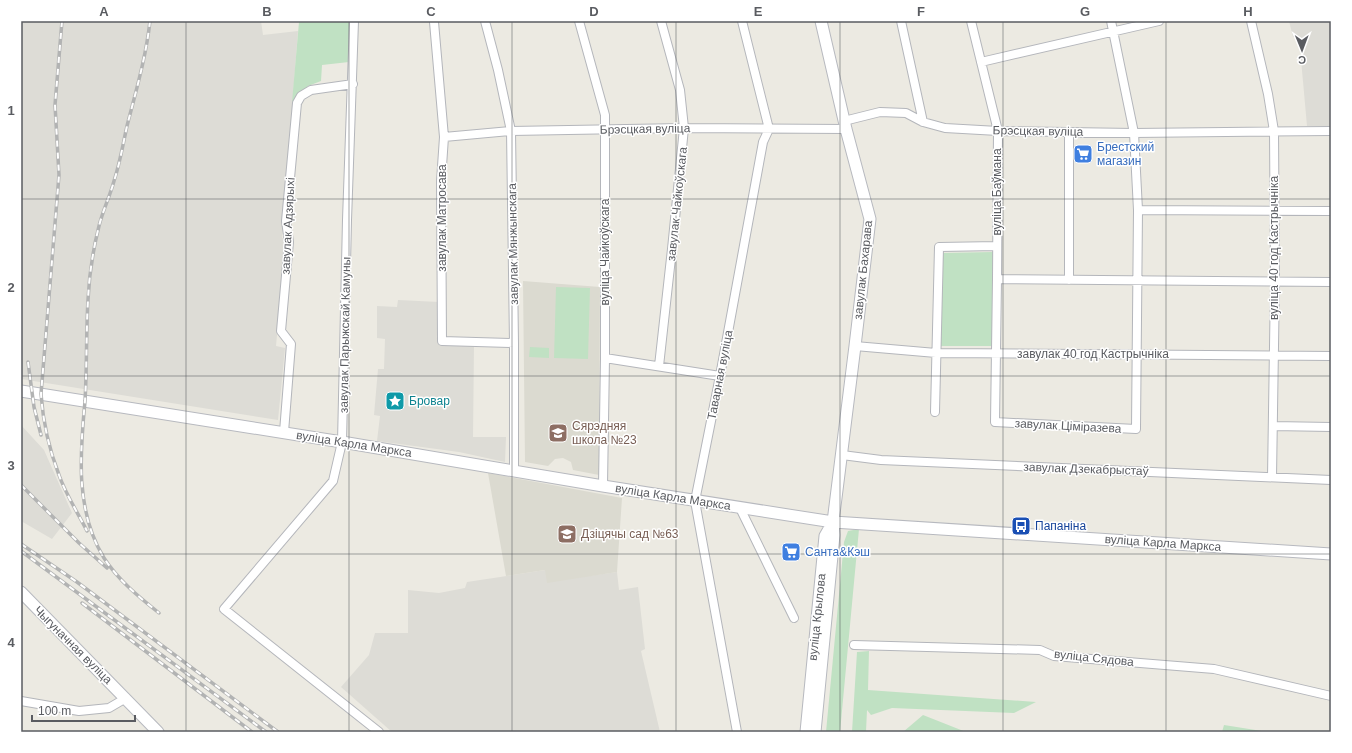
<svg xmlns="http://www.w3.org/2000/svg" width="1352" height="753" font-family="Helvetica,sans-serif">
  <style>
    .industrial { fill: #dddcd6 }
    .education { fill: #dbdad0 }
    .green { fill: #c0e1c3 }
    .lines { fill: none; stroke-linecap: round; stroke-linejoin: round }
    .street-casing { stroke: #b4b6bb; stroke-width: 10 }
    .secondary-casing { stroke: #b7b9bf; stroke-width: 13 }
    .street { stroke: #fff; stroke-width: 8 }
    .secondary { stroke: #fff; stroke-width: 11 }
    .rail-casing { stroke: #b2b3b3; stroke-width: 3.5 }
    .rail { stroke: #fff; stroke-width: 2; stroke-dasharray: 6; stroke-linecap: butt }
    .grid { fill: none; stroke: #5a5c61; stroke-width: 1; stroke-opacity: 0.55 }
    .labels { text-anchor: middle; stroke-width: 3; stroke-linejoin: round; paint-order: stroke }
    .street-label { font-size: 12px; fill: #5a5c61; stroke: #fff }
    .shop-label { font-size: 12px; fill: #366cbe; stroke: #fff; text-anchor: start }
    .culture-label { font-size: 12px; fill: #0d838f; stroke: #fff; text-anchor: start }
    .education-label { font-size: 12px; fill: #785e54; stroke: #fff; text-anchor: start }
    .transit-label { font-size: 12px; fill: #164399; stroke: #fff; text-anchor: start }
    .neatline { fill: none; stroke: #5a5c61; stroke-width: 1.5 }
    .grid-label { font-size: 13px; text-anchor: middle; font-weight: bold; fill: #5a5c61 }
  </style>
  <rect width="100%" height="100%" fill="#eceae2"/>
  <path class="industrial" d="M21,21H261L263,35L298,31L282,238H286L276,346L285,348L278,420L21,379Z
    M1289,21H1331V126H1307L1299,37H1293Z
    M398,300L439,302V344L474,345L473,437H506L505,462L459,452L377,441L380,416L374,415L378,369H384L385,339L377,338V306L397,307Z
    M21,425L44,450L72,513L52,539L21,521Z
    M545,570L588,576L617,572L619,590L638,587L645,649L641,651L660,732H392L341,687L369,655L375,633H408V590L439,593L465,588L467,582Z"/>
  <path class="education" d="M523,281L600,287L599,475L573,470L571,462L563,458L555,459L548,466L525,462Z
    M488,473L622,498L617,572L547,583L545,570L506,576Z"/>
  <path class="green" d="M306,21H350L349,62L322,65L321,81L308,86L292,102L299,22Z
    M993,252L992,346H940L942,253Z
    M556,287L590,288L588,359L554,358Z
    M530,347L549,348V358L529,357Z
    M859,529L840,732H826L844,542L848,531Z
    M869,651L868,690L1036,702L1014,713L892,708L871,715L867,710L866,732H852L857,652Z
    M923,715L966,732H903Z
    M1224,725L1268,732H1222Z"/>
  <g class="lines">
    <g class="street-casing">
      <path id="street" d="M354,21L347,220L342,442L333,481L224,609L379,732
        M485,21L498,70L511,131L514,343V470
        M579,21L605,115V358L603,486
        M901,21L923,122
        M971,21L998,131L997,279L995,422L1136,429L1138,210L1134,133L1111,21
        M1251,21L1268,94L1274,131L1275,281L1272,477
        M434,22L444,137L441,181L442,341L514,343
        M981,62L1159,21
        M844,121L880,112L906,113L923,122L945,128L998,131L1134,133L1331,131
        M444,137L511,131L684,128L846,129
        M1138,210L1331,211
        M997,279L1331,282
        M1069,280V132
        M855,346L936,353L1331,356
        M605,358L720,376
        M659,366L672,249L684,128L680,90L661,21
        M935,412L939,247L997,246
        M1273,426L1331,427
        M284,432L291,344L281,331L289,242L286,221L297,103L301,96L311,90L353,84
        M842,455L881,460L1331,480
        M740,508L794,618
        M854,645L1040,650L1054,656L1214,669L1331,696
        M21,701L79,711L109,708L126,698
        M737,732L695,501L720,376L763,142L769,129L742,21"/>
    </g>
    <g class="secondary-casing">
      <path id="secondary" d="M21,391L342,442L603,486L833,522L1331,554
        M21,592L158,732
        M806,732L825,536L833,522
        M815,732L834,535L833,522L855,346L870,219L846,129L821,21"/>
    </g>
    <use href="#street" class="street"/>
    <use href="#secondary" class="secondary"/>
    <g class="rail-casing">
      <path id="rail" d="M62,21L55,105L59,175L41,394C43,422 49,449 59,475C66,495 78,513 87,531
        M150,21C146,57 136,91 127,126C123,144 120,163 114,181C110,196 103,210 99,226C93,250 89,276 88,300C86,334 87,368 85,401C80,453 75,511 104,558C118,580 139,597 159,613
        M28,362L34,407L41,435
        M21,485L79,543L107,568
        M21,544L77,582L278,732
        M21,551L266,732
        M82,603L252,732"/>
    </g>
    <use href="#rail" class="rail"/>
  </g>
  <path class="grid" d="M186,21V732M349,21V732M512,21V732M676,21V732M840,21V732M1003,21V732M1166,21V732M21,199H1331M21,376H1331M21,554H1331"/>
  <defs>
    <g id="supermarket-square" transform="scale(1)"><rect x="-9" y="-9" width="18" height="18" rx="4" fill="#3f7fe0" stroke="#fff"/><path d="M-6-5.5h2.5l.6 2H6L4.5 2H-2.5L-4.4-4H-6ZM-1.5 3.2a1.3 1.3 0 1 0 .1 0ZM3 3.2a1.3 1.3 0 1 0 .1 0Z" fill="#fff"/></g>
    <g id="sight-square" transform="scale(1)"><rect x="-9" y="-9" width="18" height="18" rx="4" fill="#0f9aa8" stroke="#fff"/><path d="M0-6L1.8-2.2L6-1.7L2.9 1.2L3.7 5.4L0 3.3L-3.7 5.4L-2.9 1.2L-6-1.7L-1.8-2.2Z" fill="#fff"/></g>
    <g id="school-square" transform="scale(1)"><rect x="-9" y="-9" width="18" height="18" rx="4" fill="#8d6e63" stroke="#fff"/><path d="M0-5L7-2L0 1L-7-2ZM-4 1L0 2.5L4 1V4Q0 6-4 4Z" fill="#fff"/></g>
    <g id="bus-square" transform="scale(1)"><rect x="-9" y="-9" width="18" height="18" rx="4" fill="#1a4fb4" stroke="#fff"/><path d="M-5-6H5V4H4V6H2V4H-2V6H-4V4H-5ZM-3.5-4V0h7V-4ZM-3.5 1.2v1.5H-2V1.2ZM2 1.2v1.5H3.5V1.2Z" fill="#fff"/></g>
  </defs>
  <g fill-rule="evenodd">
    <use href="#supermarket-square" x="1083" y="154"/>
    <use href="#sight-square" x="395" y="401"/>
    <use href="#school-square" x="558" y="433"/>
    <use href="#bus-square" x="1021" y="526"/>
    <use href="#school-square" x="567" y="534"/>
    <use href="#supermarket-square" x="791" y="552"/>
  </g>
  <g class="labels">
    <g class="street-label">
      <text transform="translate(645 129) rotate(-1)" y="4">Брэсцкая вуліца</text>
      <text transform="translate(1038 131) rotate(1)" y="4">Брэсцкая вуліца</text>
      <text transform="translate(997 192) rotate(-90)" y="4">вуліца Баўмана</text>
      <text transform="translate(677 204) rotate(-84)" y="4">завулак Чайкоўскага</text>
      <text transform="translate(442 218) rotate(-90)" y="4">завулак Матросава</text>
      <text transform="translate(288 226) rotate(-87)" y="4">завулак Адзярыхі</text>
      <text transform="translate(513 244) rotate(-91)" y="4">завулак Мянжынскага</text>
      <text transform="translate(1274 248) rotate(-90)" y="4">вуліца 40 год Кастрычніка</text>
      <text transform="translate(605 252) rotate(-90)" y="4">вуліца Чайкоўскага</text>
      <text transform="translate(863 270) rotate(-84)" y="4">завулак Бахарава</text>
      <text transform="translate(345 335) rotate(-89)" y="4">завулак Парыжскай Камуны</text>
      <text x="1093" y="358">завулак 40 год Кастрычніка</text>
      <text transform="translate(720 375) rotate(-79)" y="4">Таварная вуліца</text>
      <text transform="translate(1068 426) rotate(3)" y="4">завулак Ціміразева</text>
      <text transform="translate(354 444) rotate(9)" y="4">вуліца Карла Маркса</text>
      <text transform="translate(1086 469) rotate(2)" y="4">завулак Дзекабрыстаў</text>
      <text transform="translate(673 497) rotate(9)" y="4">вуліца Карла Маркса</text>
      <text transform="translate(1163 543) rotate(4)" y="4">вуліца Карла Маркса</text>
      <text transform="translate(817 617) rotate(-84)" y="4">вуліца Крылова</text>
      <text transform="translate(73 645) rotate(45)" y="4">Чыгуначная вуліца</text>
      <text transform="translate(1094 658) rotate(6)" y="4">вуліца Сядова</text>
    </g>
    <g class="shop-label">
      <text x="1097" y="151">Брестский<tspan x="1097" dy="14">магазин</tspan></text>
      <text x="805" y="556">Санта&amp;Кэш</text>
    </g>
    <g class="culture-label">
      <text x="409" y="405">Бровар</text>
    </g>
    <g class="education-label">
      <text x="572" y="430">Сярэдняя<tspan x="572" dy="14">школа №23</tspan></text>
      <text x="581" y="538">Дзіцячы сад №63</text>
    </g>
    <g class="transit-label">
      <text x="1035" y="530">Папаніна</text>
    </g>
  </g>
  <rect width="1352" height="753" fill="none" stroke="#ffffff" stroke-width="44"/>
  <g transform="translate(1302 50) rotate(179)" stroke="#ffffff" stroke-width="3" paint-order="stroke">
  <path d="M0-3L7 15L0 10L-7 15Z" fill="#5a5c61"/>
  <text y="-6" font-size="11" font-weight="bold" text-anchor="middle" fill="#5a5c61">С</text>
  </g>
  <path d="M32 715v6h103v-6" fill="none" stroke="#5a5c61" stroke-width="2"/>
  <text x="38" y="715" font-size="12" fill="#5a5c61" stroke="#ffffff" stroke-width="3" paint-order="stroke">100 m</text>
  <rect x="22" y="22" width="1308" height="709" class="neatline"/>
  <g class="grid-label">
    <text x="104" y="16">A</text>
    <text x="267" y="16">B</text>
    <text x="431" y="16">C</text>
    <text x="594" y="16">D</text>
    <text x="758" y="16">E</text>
    <text x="921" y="16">F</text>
    <text x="1085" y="16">G</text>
    <text x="1248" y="16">H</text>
    <text x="11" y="115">1</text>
    <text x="11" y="292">2</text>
    <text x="11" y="470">3</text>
    <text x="11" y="647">4</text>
  </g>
</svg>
